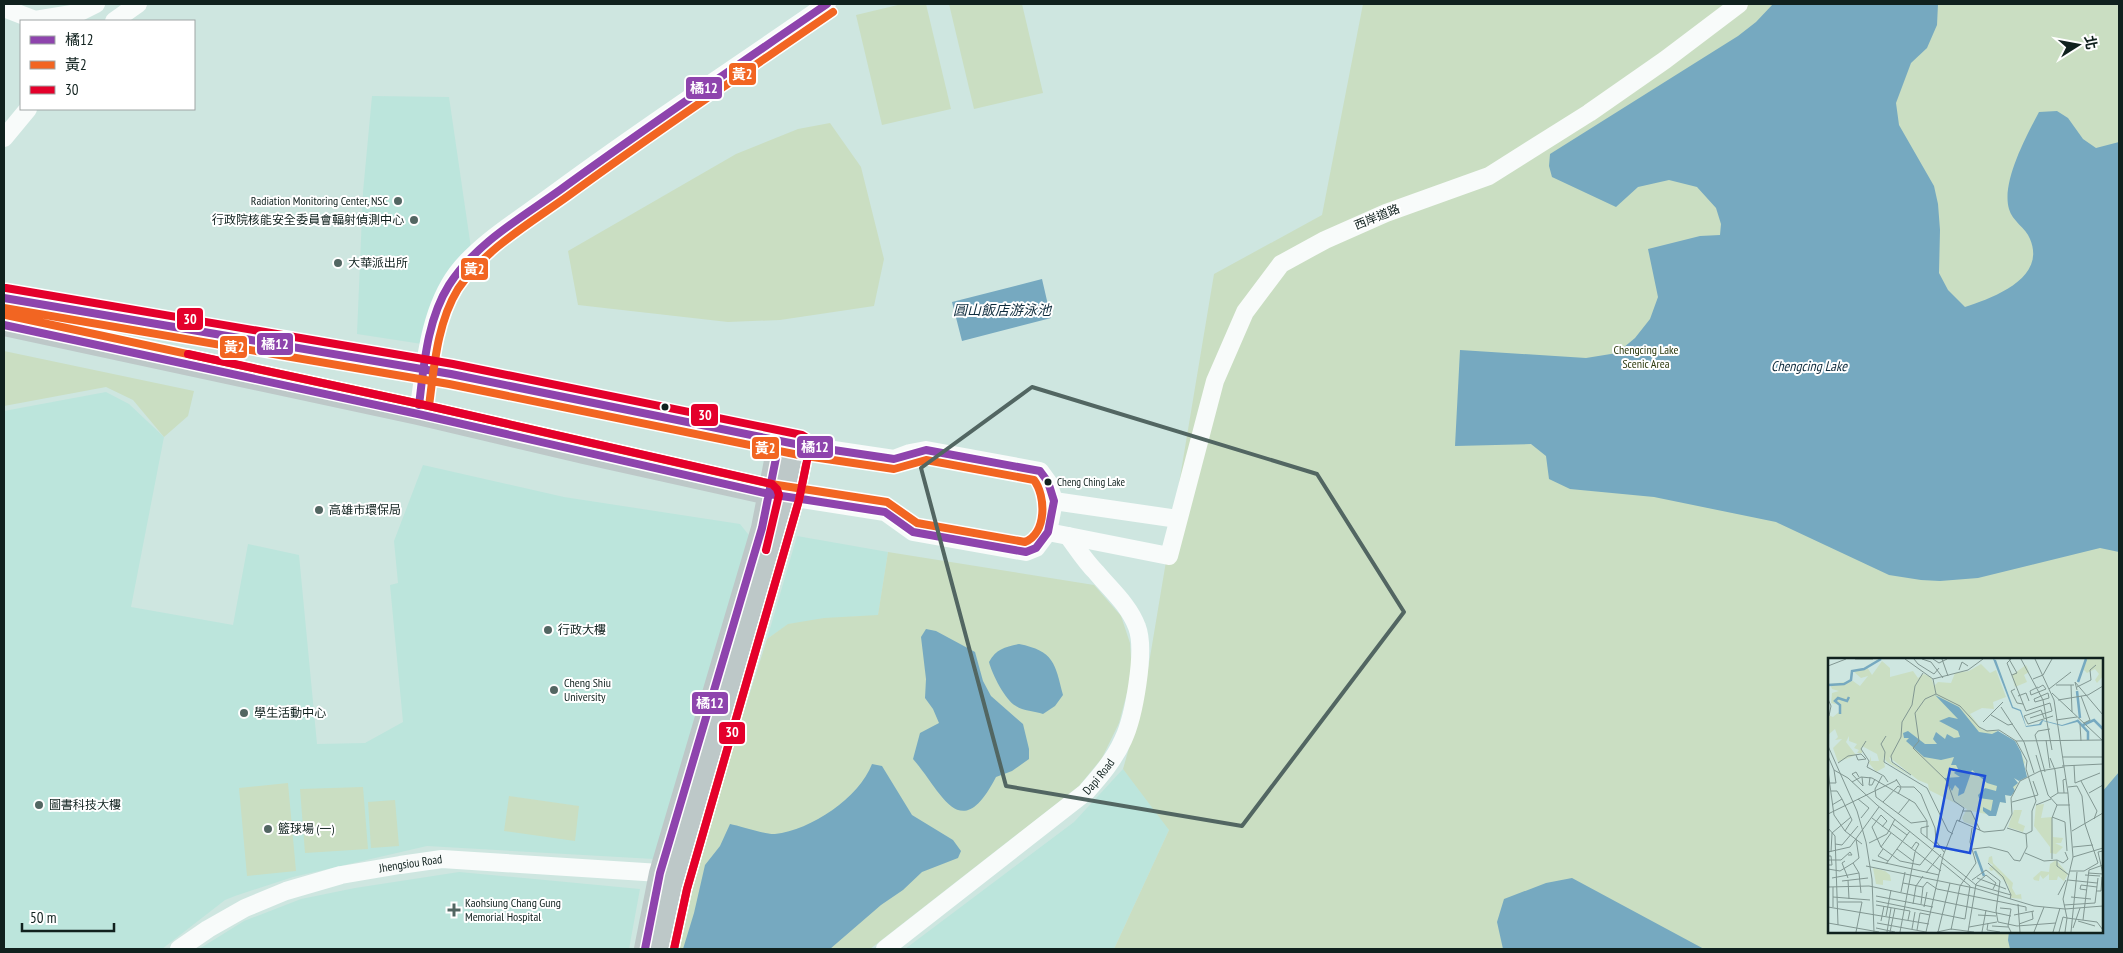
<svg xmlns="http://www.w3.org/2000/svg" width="2123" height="953" font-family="'PT Sans Narrow','Noto Sans TC',sans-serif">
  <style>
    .built { fill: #bce5dc }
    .green { fill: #cadec2; fill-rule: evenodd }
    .water { fill: #76a9c0 }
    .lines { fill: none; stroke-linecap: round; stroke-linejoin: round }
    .minor { stroke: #f8fbfa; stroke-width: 18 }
    .major { stroke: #bdc8c8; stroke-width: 22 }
    .bus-1-casing { stroke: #fff; stroke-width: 11 }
    .bus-2-casing { stroke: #fff; stroke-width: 11 }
    .bus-3-casing { stroke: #fff; stroke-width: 11 }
    .bus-1 { stroke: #8e44ad; stroke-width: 8 }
    .bus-2 { stroke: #f26522; stroke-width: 8 }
    .bus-3 { stroke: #e4002b; stroke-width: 8 }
    .marked { fill: none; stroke: #526662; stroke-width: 4; stroke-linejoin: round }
    .poi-dot { fill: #526662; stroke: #fff; stroke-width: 2 }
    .bus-dot { fill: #10211e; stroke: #fff; stroke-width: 2 }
    .labels { text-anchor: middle; stroke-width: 4; stroke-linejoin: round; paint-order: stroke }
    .bus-label { font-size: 11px; fill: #10211e; stroke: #fff; text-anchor: start }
    .poi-label { font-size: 12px; fill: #10211e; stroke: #fff; text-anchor: start }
    .street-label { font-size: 12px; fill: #10211e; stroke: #fff }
    .park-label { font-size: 12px; fill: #2f3c10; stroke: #fff }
    .water-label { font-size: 14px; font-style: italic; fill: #0f2c3d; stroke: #fff }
    .inset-river { fill: none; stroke: #76a9c0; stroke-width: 2.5 }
    .inset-road { fill: none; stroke: #829792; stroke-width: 1 }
    .view { fill: #1d4ed8; fill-opacity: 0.15; stroke: #1d4ed8; stroke-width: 2.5 }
    .inset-edge { fill: none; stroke: #10211e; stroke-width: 2.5 }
    .line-badge { stroke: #fff; stroke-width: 2 }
    .badge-label { font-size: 14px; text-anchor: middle; font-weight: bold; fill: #fff }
  </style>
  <rect width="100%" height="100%" fill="#cee6e0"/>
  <path class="built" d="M372,96L449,97L471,248L422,344L357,334L363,192Z
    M106,392L129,404L164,437L131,607L233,625L248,544L299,555L317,744L365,743L403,722L390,585L398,583L394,541L423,465L564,497L740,524L752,539L654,859L427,846L293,877L235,896L225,900L162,949H4V411Z
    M797,536L888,552L878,616H859L789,624L767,639Z
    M1123,769L1162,817L1169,830L1114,949H905L1074,822Z
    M459,872L640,889L629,949H199L244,921L301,899L355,888Z"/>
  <path class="green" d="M902,4H926L951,109L882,125L856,15Z
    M949,4H1022L1043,93L974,109Z
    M1363,4H2119V949H1114L1169,830L1123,769L1143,699L1214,274L1322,215ZM1829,659H2102V932H1829Z
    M830,123L861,167L884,259L874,306L780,320L728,322L578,305L568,251L736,154L798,129Z
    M4,351L194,391L188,416L164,437L133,400L106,387L4,406Z
    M888,552L1094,585L1121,616L1130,643L1132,674L1119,723L1102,758L1079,786L870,949H675L701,847L767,639L788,624L824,618L878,615Z
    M288,783L296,871L247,876L239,788Z
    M363,787L368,849L305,853L300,789Z
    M509,796L579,806L575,841L504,831Z
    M395,800L399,846L371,848L368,802Z"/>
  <path class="water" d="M1773,4H1938L1937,25L1927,48L1911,63L1896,103L1899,125L1934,186L1938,204L1940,230L1939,273L1948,290L1965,307C1992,298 2047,279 2030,239C2026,228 2012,221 2009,209C2001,182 2027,135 2039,112L2057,111L2068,118L2083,139L2096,148L2119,142V552L2100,548L1978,578L1940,581L1921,580L1889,575L1776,522L1654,497L1570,489L1549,479L1546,456L1531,444L1455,446L1460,350L1586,358L1617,353L1635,338L1650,319L1658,297L1648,249L1700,236L1720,235L1721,224L1716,208L1697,187L1669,180L1638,187L1616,207L1552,177L1549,166L1550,154L1738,36L1756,22Z
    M1042,279L1051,318L962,341L952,302Z
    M926,629L936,631L975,652L983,681L991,696L1023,724L1029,749V759L1012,771L996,777C960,847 942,792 913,759L920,733L939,723L933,709L925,698L926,679L921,637Z
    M1019,644C1054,651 1055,663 1063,695L1055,706L1043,714C1035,711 1023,711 1016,706C1005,700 992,674 989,662C996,649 1005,647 1019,644Z
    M872,764L882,766L912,815L953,840L961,851L958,858L922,872L903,890L881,905L830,949H683L694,913L705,865L720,846L730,824C740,826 767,835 775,834C811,830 859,798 872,764Z
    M2119,772V949H2010L2008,940L2009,932H2102V792Z
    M1572,878L1704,949H1503L1497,922L1504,899L1546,883Z"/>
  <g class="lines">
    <g class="minor">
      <path d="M4,8L35,20L78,13L96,4"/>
      <path d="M114,21L138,4"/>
      <path d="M4,138L28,109"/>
      <path d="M418,414C425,367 428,312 457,273C480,243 520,219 551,196C641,129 735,68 827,4"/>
      <path d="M776,495L885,512L913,532L1026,552L1036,548L1048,532L1054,501L1048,482L1040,471L926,450L910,453L894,459L800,445"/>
      <path d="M1054,501L1178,519"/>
      <path d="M1048,532L1169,556L1215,381L1245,312L1281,264L1325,240L1386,213L1489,176L1589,113L1665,60L1739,4"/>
      <path id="s1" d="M179,949L208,929L245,908L286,891L341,875L400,865L442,859L660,873"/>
      <path id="s2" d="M885,949L1086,792C1100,776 1114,760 1123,740C1134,717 1146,650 1137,627C1129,605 1110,589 1096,572C1085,561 1077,548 1068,536"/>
    </g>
    <path class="major" d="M4,298L451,374L800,445L789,497L677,887L664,949
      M4,325L418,414L584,453L769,494
      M645,949L660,873L762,528L779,440"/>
    <g class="bus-1-casing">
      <path id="bus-1" d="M4,298L451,374L800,445L894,459L926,450L1040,471L1048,482L1054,501L1048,532L1036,548L1026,552L913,532L885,512L769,494L418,414L4,325
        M419,405C424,365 427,320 449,285C476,243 521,218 560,190C648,126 738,65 827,4
        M645,949L660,873L762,528L776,458"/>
    </g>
    <g class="bus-2-casing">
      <path id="bus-2" d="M4,308L449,384L799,455L894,469L926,460L1034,480C1046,496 1047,533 1025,542L917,523L887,502L771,484L420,404L6,315
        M429,406C434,368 437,323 458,289C485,249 529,224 568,196C654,133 744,73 833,12
        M674,949L687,889L799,500L806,465"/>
    </g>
    <g class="bus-3-casing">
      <path id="bus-3" d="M6,288L453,364L802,435L807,438L810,446L799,500L687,889L674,949
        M188,354L420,404L772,484L777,489L779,495L766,550"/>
    </g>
    <use href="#bus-1" class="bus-1"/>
    <use href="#bus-2" class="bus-2"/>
    <use href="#bus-3" class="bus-3"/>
  </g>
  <path class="marked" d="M1032,387L1317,474L1404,612L1242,826L1006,786L921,468Z"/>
  <g class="poi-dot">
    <circle cx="398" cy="201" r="5"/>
    <circle cx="414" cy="220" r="5"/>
    <circle cx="338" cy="263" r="5"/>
    <circle cx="319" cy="510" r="5"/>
    <circle cx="548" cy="630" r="5"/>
    <circle cx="554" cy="690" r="5"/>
    <circle cx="244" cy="713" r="5"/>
    <circle cx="39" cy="805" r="5"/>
    <circle cx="268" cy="829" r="5"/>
    <path d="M451.5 902.5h5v5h5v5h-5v5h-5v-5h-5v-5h5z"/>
  </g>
  <g class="bus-dot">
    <circle cx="665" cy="407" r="4.5"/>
    <circle cx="1048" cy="482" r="4.5"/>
  </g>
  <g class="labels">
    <g class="bus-label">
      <text x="1057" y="486">Cheng Ching Lake</text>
    </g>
    <g class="poi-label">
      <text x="388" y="205" text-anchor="end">Radiation Monitoring Center, NSC</text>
      <text x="404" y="224" text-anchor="end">行政院核能安全委員會輻射偵測中心</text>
      <text x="348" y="267">大華派出所</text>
      <text x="329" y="514">高雄市環保局</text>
      <text x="558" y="634">行政大樓</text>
      <text x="564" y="687">Cheng Shiu<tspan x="564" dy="14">University</tspan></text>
      <text x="254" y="717">學生活動中心</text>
      <text x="49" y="809">圖書科技大樓</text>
      <text x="278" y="833">籃球場 (一)</text>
      <text x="465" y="907">Kaohsiung Chang Gung<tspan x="465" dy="14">Memorial Hospital</tspan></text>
    </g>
    <g class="street-label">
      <text transform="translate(1377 217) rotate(-22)" y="4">西岸道路</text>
      <text dy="4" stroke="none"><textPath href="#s2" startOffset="275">Dapi Road</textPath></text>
      <text dy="4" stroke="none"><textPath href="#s1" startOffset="250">Jhengsiou Road</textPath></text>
    </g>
    <g class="park-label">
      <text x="1646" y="354">Chengcing Lake<tspan x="1646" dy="14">Scenic Area</tspan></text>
    </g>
    <g class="water-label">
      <text x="1002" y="315">圓山飯店游泳池</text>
      <text x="1809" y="371">Chengcing Lake</text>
    </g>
  </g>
  <g transform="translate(1828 658)">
    <rect width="275" height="275" fill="#cee6e0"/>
    <path d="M259,1H275V18L269,25L267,22L271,16L267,11L259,15L254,10ZM54,3L62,10V19L85,13L90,20L96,16L103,19L106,28L110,24L123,25L127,15L141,13L153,6L162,15L168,12L178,39L165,44L166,51L154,50L142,56L154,72L168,73L187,83L197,104L191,123L186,120L190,125L183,138L177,137L178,145L172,144L168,158L143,153L151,169L136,164L134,160L139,151L101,132L100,126L90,122L61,99L63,104L84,119L59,104L55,99L57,109L48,114L41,105L43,98V103H51L49,96L34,88V95H29L31,92L26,90L29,86L21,83V78L18,84L28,97L10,104L5,90L14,81L7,82L10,79L7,71L0,77V57L5,59L11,54V47L3,45L4,35L11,33L4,31L2,26L25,23L32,28L40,18L33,20L26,14L39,9L44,17ZM198,7L201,14L196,17L199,24L187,29L184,17ZM216,146L213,160L224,159L225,179L235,180L233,185H227L235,189L228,196L222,195V189L206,168L208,147ZM186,152H194L190,165L197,168L195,174L180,169ZM164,198L165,205L185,225L184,230L188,237L193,236L194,244V241L183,240L180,227L166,212L163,213L161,210L165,207L160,204L161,199ZM228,202L240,216L236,223L230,218L229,222H221V216L215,221L212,217L211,223L206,222L205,220L213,213L221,214L222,206ZM45,210L57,213L62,217L63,223L55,222V227L48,226Z" fill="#cadec2"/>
    <path d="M165,1L168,2L185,49L193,52L198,68L211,66L214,62L234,67L249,62V64L234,68L215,63L213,67L198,69L192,53L184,50ZM107,37L131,49L151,74L164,76L170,73L187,83L193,94L199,119L191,123L186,120L190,125L185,129L187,133L183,138L177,137L178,145L172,144L168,158H161L155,153V149L163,153L165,142L151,140L150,137L157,130L168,133L169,128L159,125L144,112L136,135L130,138L131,131L127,127L124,133L116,120L132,119L126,115L130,111L128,107H123L126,99L113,102L96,99L78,83L81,80H76L75,75L80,73L97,86H109L105,81L108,74L117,81L119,76L126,80L132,79L130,73L111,63L121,59L130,61Z" fill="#76a9c0"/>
    <path class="inset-river" d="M250,24L258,1M0,27L16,26L23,22L24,13L36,11L53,1M249,33L252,60M12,56V47L7,43L10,40L19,43L21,39M249,62L260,74V82M255,67L266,62L275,71M147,193L156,218"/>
    <path class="inset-road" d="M27,1H45M77,1L105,21M86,1L90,6L106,16L111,10M94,1L103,4L115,20M105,1L111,5L119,1M114,1L120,18M181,1L189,15L184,17M183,1L179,5L198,53L222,45L224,53L202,60M193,1L215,42L224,92M207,1L226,42L240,135L245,199L235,241L239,260L237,274M0,8L18,1M131,12L134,4L140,8M105,21L140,12L155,1M105,21L108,36M205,21L215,17L224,1M228,27H246M243,27L244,54M210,29L202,33L203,37L218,31L215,27L210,30M249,29L263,22L262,12L268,7M187,31L183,33L189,45L195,46M221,31L243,14M249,32L247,24L275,57M220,35L221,40L207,44L206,41ZM224,35L275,83M108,36L132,48L151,69L159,73L171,72L188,83L275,82M108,36L97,41L87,55L91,83L85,90L119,123L126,143L136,150L131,164M190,38L198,35L201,43M253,38L262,62L256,65M0,41L3,48L1,58M230,42L260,37L275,28M173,49L196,84L206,115M163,57L180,67L185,66M216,60L213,52L196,58L200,66L225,58M228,62L249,59M155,64L175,44M252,66L253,83M58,78L53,86L57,94L56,104L99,130L120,173L125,176M218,82L222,110M38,83L33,91L41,103L39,109L56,118L60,124M188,83L199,103L198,111L208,143L204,153V173L198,176M0,88L29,153L38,184L44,221L46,274M208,97L220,137L229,147H242M0,98L6,112L20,120L49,147L148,227L183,237L182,241M63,98L73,79L74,64L84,47L87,28L95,15M63,98L64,104L83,117M235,99H275M222,100L227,112L230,135M10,105L20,98L33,96L38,101L30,102L28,97M246,107L247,125M234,108L275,106M0,113L6,157L17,173L34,186M217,114L207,77L210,73L222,71M54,118L47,131L48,139L83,165L99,163M31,119L28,114L24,116L35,128L34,119M42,119L41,127H44L47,121M68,121L73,129H86L93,136L107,170L108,183L116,194M253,123L269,153L266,161M24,124L33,119L44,120L87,145L99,163V180M0,125H8L6,112M247,125L272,115M240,129L249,128L254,138L257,166L270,205L256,213H242M3,133H9L14,141L4,147M236,135L235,122L238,121M261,135L275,127M222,140L230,135H240M14,141L24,162L17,173M30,141L41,150L33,160M55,144L70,128L73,130L70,136M184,144L210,137L205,123M208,147L223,141M134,153H143L152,172M0,156L69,122M70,156L82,141M224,159L237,164L239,193M44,160L113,213M64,166L79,177M54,169L59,163L53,157L44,169L53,189L72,203L92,207L108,187L93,175V170L101,168M0,170L7,178L10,267M179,170L198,176M244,173L275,155M41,185L59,176L67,161M7,186L14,187L30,168M53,189L63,175M245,189L265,187M55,191L50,198L60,203M69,191L85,203M83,191L88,184L91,186L87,193M145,191L161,189L180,194L186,202L192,203L199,189L198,176M0,194L22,189L51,149M3,194L4,175L23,159M197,195L216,203L229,202L235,205L240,201L237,194M0,198H3L4,207H0M245,199L275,190M224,201V160L229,147M0,202H13L22,194L24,197H20M44,202L111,217M229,202V208L241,217M17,203L14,205L20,220M25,205L31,215L33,235M160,205L175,219L183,237M58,206L82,173M38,208L146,230L206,248L237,251L275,248M0,211L12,213L25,205L31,200L28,181M98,215L113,196M260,215L275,216M275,216L270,194L275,193M257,217L272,218M4,220L31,215M149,220L178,231M20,222L21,241M144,222L158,212L172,223L168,253L170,264L189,268L228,265M240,222L269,225M14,223L40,220M75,225L95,229L99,224L109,231L198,249V253M0,229L41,228L183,258M5,229V249M259,232L252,231L253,227L269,229M268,233H273L274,219M73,234L77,214M230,237L238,222M48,238L105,249M5,239L42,242M243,239L263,241M48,243L137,261L142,228L114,205M10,244H34L28,274M85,246L88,228L95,218M93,246L95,229M190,246L192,274M48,247L82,253L80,262M236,247L267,245L270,220M0,249L101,266M96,249L99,234M172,250L183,251L180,268L183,274M150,257L168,258M186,257L206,253M58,258L63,232M239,260L269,264L275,272M255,262L261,212L275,207M53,263L56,248M250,263L267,268M0,265L51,274M49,265L98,274M160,265L159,272L172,274M191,266L205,261L204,253M164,268L180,269M141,269L169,264M48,270L67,274M245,270L252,250M84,271L87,254M89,272L92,255L102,257M123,272L132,228L148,205L142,184L144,170M59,274L63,250M62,274L67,250M72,274L87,194M98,274L115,198L129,162L156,174L176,172L184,156L183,140L192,123L212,113L236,109M109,274L123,271L146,274M110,274L122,225M140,274L148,226L158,217L168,225L165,231M154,274L158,252M206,274L216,249M225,274L232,250M231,274L235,259L239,260M243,274L249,214"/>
    <path class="view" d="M122,111L157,118L142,195L107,188Z"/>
    <rect width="275" height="275" class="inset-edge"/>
  </g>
  <g class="line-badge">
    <rect x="728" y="62" width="29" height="24" rx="5" fill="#f26522"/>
    <rect x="685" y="76" width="38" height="24" rx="5" fill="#8e44ad"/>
    <rect x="460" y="257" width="29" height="24" rx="5" fill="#f26522"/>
    <rect x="176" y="307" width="28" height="24" rx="5" fill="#e4002b"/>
    <rect x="256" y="332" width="38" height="24" rx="5" fill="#8e44ad"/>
    <rect x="219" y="335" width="29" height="24" rx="5" fill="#f26522"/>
    <rect x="690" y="403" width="29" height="24" rx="5" fill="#e4002b"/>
    <rect x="796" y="435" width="38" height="24" rx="5" fill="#8e44ad"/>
    <rect x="751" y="436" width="29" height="24" rx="5" fill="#f26522"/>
    <rect x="691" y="691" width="38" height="24" rx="5" fill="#8e44ad"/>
    <rect x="718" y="721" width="28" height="24" rx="5" fill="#e4002b"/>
  </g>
  <g class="badge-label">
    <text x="742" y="79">黃2</text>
    <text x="704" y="93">橘12</text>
    <text x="474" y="274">黃2</text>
    <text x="190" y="324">30</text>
    <text x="275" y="349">橘12</text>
    <text x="234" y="352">黃2</text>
    <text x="705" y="420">30</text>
    <text x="815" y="452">橘12</text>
    <text x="765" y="453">黃2</text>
    <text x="710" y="708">橘12</text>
    <text x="732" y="737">30</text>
  </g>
  <rect width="2123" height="953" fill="none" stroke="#10211e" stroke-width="10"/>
  <rect x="20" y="20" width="175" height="90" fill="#ffffff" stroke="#9fa6a5"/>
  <rect x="30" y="36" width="25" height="8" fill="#8e44ad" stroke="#9fa6a5"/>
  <text x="65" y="45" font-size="15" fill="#10211e">橘12</text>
  <rect x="30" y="61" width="25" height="8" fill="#f26522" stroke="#9fa6a5"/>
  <text x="65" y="70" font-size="15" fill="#10211e">黃2</text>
  <rect x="30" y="86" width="25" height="8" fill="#e4002b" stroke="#9fa6a5"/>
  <text x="65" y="95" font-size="15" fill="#10211e">30</text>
  <g transform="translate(2078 45) rotate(79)" stroke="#ffffff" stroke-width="4" paint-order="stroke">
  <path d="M0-4L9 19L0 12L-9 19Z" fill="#10211e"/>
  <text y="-8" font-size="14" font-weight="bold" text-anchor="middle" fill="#10211e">北</text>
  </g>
  <path d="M22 923v8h92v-8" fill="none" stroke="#10211e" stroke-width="2.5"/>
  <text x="30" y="923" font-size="15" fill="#10211e" stroke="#ffffff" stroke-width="4" paint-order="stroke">50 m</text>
</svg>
